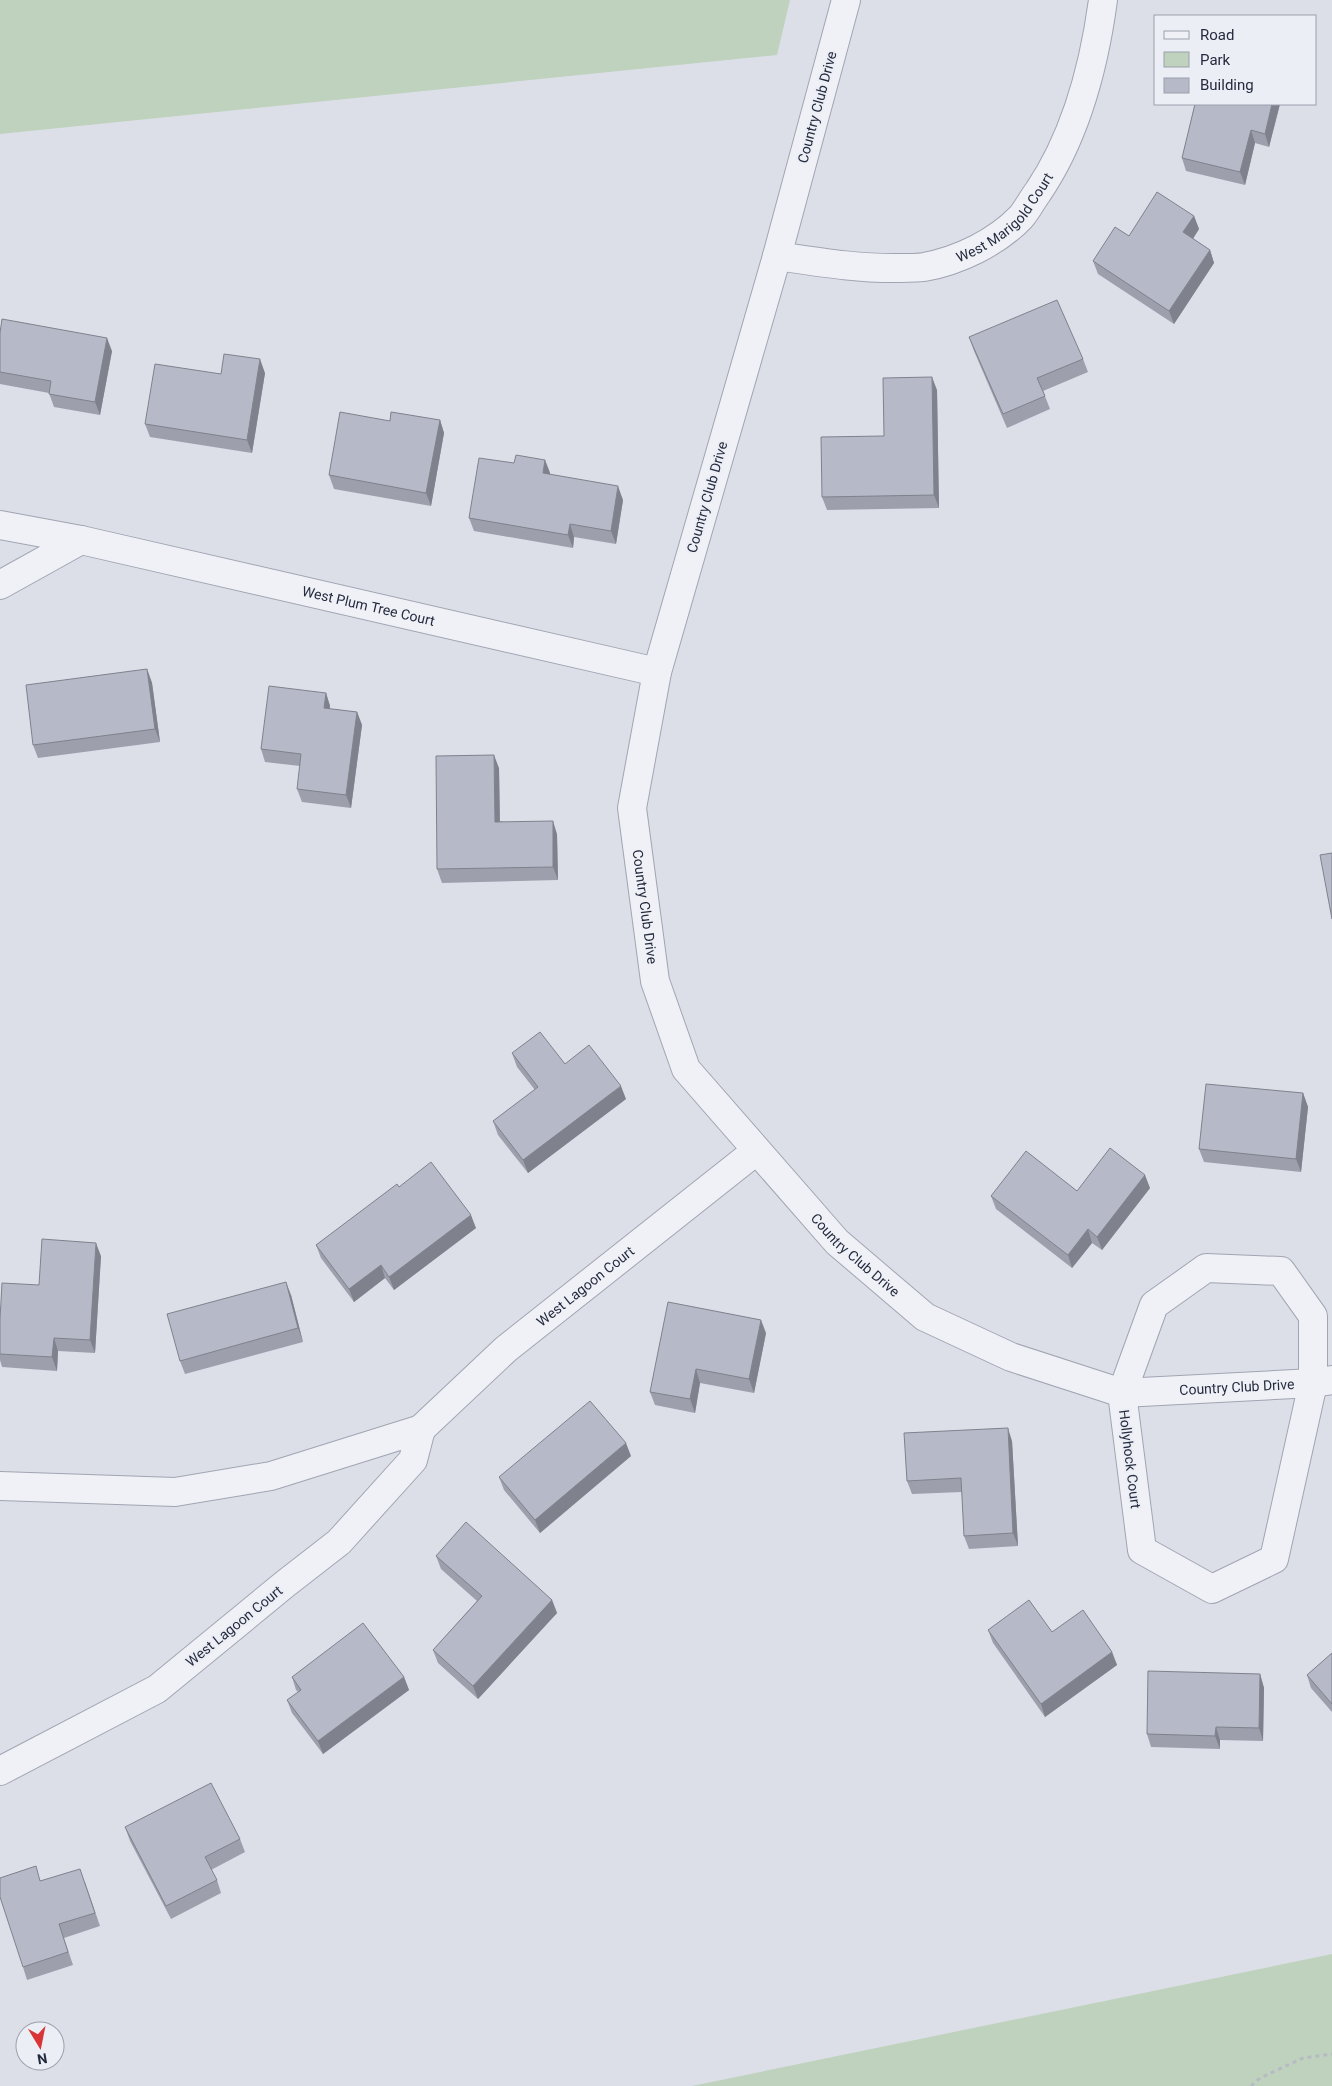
<svg xmlns="http://www.w3.org/2000/svg" width="1332" height="2086" font-family="Roboto,sans-serif">
  <style>
    .green { fill: #bfd2bd }
    .lines { fill: none; stroke-linecap: round; stroke-linejoin: round }
    .minor-casing { stroke: #a1a5b2; stroke-width: 30 }
    .path { stroke: #b6bac3; stroke-width: 3; stroke-dasharray: 4 4; stroke-linecap: butt }
    .minor { stroke: #eff1f6; stroke-width: 28 }
    .wall { fill: #9da0ac }
    .shaded-wall { fill: #7f828c }
    .building { fill: #b6bac8; stroke: #7f828c }
    .labels { text-anchor: middle; stroke-width: 4; stroke-linejoin: round; paint-order: stroke }
    .street-label { font-size: 14px; fill: #252b3f; stroke: #eceef5 }
  </style>
  <rect width="100%" height="100%" fill="#dcdfe8"/>
  <path class="green" d="M0,0H790L777,55L0,134Z
    M1332,1954V2086H692Z"/>
  <g class="lines">
    <g class="minor-casing">
      <g id="minor">
        <path id="s1" d="M846,0L777,256L657,672L632,808L655,981L686,1069L837,1242L925,1317L1011,1357L1122,1393L1313,1383L1332,1380"/>
        <path id="s2" d="M777,256C818,262 860,269 901,268C909,268 917,268 924,267C958,261 996,243 1021,217C1027,210 1032,200 1038,192C1076,136 1094,67 1103,0"/>
        <path d="M0,525L81,540L0,585"/>
        <path id="s3" d="M81,540L657,672"/>
        <path d="M1206,1268L1281,1271L1313,1316V1383L1274,1559L1212,1589L1142,1550L1122,1393L1154,1305Z"/>
        <path id="s4" d="M421,1429L506,1349L756,1151"/>
        <path d="M0,1486L175,1492L271,1476L421,1429L413,1460L339,1542L285,1584L157,1689L0,1771"/>
      </g>
    </g>
    <path class="path" d="M1251,2086L1260,2078L1303,2058L1332,2054"/>
    <use href="#minor" class="minor"/>
  </g>
  <path class="wall" d="M1195,104H1280L1269,147L1255,143L1245,185L1186,171L1182,158Z
    M1194,216L1199,229L1193,239L1210,250L1214,263L1174,324L1098,274L1093,261L1129,236Z
    M0,333L112,351L100,415L54,407L49,393L0,384Z
    M969,337L1083,359L1088,372L1043,391L1050,409L1007,428L974,351Z
    M265,373L252,453L150,437L145,424L221,374Z
    M937,390L939,508L827,510L822,497L884,436Z
    M440,420L444,433L431,506L334,489L329,475L390,421Z
    M545,460L550,473V475L623,500L616,544L574,537L573,548L474,531L469,518L514,463Z
    M147,669L152,683L160,742L38,758L33,745Z
    M326,693L330,706V709L357,712L362,725L351,808L302,802L297,789L300,766L265,762L261,749Z
    M499,768L500,821L557,834L558,880L442,883L437,869Z
    M512,1053L565,1064L626,1099L528,1173L498,1135L493,1121L535,1090L517,1067Z
    M1303,1093L1308,1107L1301,1172L1204,1162L1199,1149Z
    M399,1187L476,1228L394,1290L385,1278L354,1302L321,1258L316,1245Z
    M1150,1188L1102,1250L1092,1243L1072,1268L996,1209L991,1196Z
    M101,1256L95,1353L58,1351L57,1371L2,1367L0,1360V1319L39,1285Z
    M291,1295L303,1342L185,1374L180,1361Z
    M766,1333L754,1393L700,1383L695,1413L655,1405L650,1392Z
    M1012,1441L1018,1546L969,1549L964,1536L962,1492L912,1494L907,1481Z
    M631,1456L540,1533L504,1490L499,1477Z
    M436,1556L552,1600L557,1613L478,1699L438,1663L433,1650L477,1601L441,1569Z
    M988,1630L1052,1632L1112,1652L1117,1665L1045,1717L993,1643Z
    M1332,1653V1712L1311,1688L1307,1675Z
    M1260,1674L1264,1688L1263,1741L1220,1740V1749L1151,1747L1147,1734Z
    M292,1677H404L409,1690L323,1754L292,1713L287,1700L298,1692L296,1690Z
    M125,1827L240,1839L245,1852L211,1870L217,1880L221,1893L171,1919L130,1841Z
    M41,1881L85,1882L100,1926L64,1938L73,1965L27,1980L23,1967Z"/>
  <path class="shaded-wall" d="M1272,104H1280L1269,147L1265,134Z
    M1251,130L1255,143L1245,185L1240,172Z
    M1194,216L1199,229L1188,246L1183,232Z
    M1210,250L1214,263L1174,324L1169,311Z
    M107,338L112,351L100,415L95,402Z
    M260,359L265,373L252,453L247,440Z
    M932,377L937,390L939,508L934,495Z
    M440,420L444,433L431,506L426,493Z
    M545,460L550,473L548,487L543,473Z
    M618,486L623,500L616,544L611,531Z
    M570,524L574,537L573,548L568,535Z
    M147,669L152,683L160,742L155,729Z
    M326,693L330,706L328,721L324,708Z
    M357,712L362,725L351,808L346,795Z
    M494,755L499,768L500,835L495,822Z
    M553,821L557,834L558,880L553,867Z
    M621,1086L626,1099L528,1173L523,1160Z
    M1303,1093L1308,1107L1301,1172L1296,1159Z
    M1145,1175L1150,1188L1102,1250L1097,1237Z
    M471,1215L476,1228L394,1290L389,1277Z
    M1088,1229L1092,1243L1072,1268L1068,1255Z
    M96,1243L101,1256L95,1353L90,1340Z
    M381,1265L385,1278L354,1302L349,1289Z
    M286,1282L291,1295L303,1342L298,1328Z
    M761,1320L766,1333L754,1393L749,1379Z
    M54,1338L58,1351L57,1371L52,1357Z
    M696,1369L700,1383L695,1413L690,1399Z
    M1008,1428L1012,1441L1018,1546L1013,1533Z
    M626,1443L631,1456L540,1533L535,1520Z
    M552,1600L557,1613L478,1699L473,1686Z
    M1112,1652L1117,1665L1045,1717L1041,1704Z
    M1260,1674L1264,1688L1263,1741L1259,1728Z
    M404,1677L409,1690L323,1754L318,1741Z
    M1216,1727L1220,1740V1749L1215,1736Z"/>
  <path class="building" d="M1195,104H1272L1265,134L1251,130L1240,172L1182,158Z
    M1157,192L1194,216L1183,232L1210,250L1169,311L1093,261L1115,227L1129,236Z
    M1057,300L1083,359L1037,378L1045,396L1003,414L969,337Z
    M2,319L107,338L95,402L49,394L51,381L0,372V333Z
    M224,354L260,359L247,440L145,424L155,364L221,374Z
    M932,377L934,495L822,497L821,437L884,436L883,378Z
    M340,412L390,421L391,412L440,420L426,493L329,475Z
    M516,455L545,460L543,473L618,486L611,531L570,524L568,535L469,518L479,458L514,463Z
    M147,669L155,729L33,745L26,685Z
    M269,686L326,693L324,708L357,712L346,795L297,789L301,754L261,749Z
    M494,755L495,822L553,821V867L437,869L436,756Z
    M1332,853V919L1320,855Z
    M540,1032L565,1064L589,1045L621,1086L523,1160L493,1121L538,1087L512,1053Z
    M1206,1084L1303,1093L1296,1159L1199,1149Z
    M1110,1148L1145,1175L1097,1237L1088,1229L1068,1255L991,1196L1026,1151L1077,1191Z
    M431,1162L471,1215L389,1277L381,1265L349,1289L316,1245L397,1184L399,1187Z
    M42,1239L96,1243L90,1340L54,1338L52,1357L0,1354V1319L2,1283L39,1285Z
    M286,1282L298,1328L180,1361L167,1314Z
    M668,1302L761,1320L749,1379L696,1369L690,1399L650,1392Z
    M590,1401L626,1443L535,1520L499,1477Z
    M1008,1428L1013,1533L964,1536L961,1478L907,1481L904,1433Z
    M466,1522L552,1600L473,1686L433,1650L482,1596L436,1556Z
    M1029,1600L1052,1632L1083,1610L1112,1652L1041,1704L988,1630Z
    M363,1623L404,1677L318,1741L287,1700L301,1690L292,1677Z
    M1332,1653V1704L1307,1675Z
    M1148,1671L1260,1674L1259,1728L1216,1727L1215,1736L1147,1734Z
    M211,1783L240,1839L205,1857L217,1880L166,1906L125,1827Z
    M36,1866L40,1881L80,1869L95,1913L59,1924L68,1952L23,1967L0,1897V1878Z"/>
  <g class="labels">
    <g class="street-label">
      <text transform="translate(817 107) rotate(-75)" y="5">Country Club Drive</text>
      <text dy="5" stroke="none"><textPath href="#s2" startOffset="246">West Marigold Court</textPath></text>
      <text transform="translate(707 497) rotate(-74)" y="5">Country Club Drive</text>
      <text dy="5" stroke="none"><textPath href="#s3" startOffset="295">West Plum Tree Court</textPath></text>
      <text dy="5" stroke="none"><textPath href="#s1" startOffset="936">Country Club Drive</textPath></text>
      <text dy="5" stroke="none"><textPath href="#s1" startOffset="1356">Country Club Drive</textPath></text>
      <text dy="5" stroke="none"><textPath href="#s4" startOffset="218">West Lagoon Court</textPath></text>
      <text dy="5" stroke="none"><textPath href="#s1" startOffset="1776">Country Club Drive</textPath></text>
      <text transform="translate(1130 1459) rotate(83)" y="5">Hollyhock Court</text>
      <text transform="translate(234 1626) rotate(-39)" y="5">West Lagoon Court</text>
    </g>
  </g>
  <rect x="1154" y="15" width="162" height="90" fill="#eceef5" stroke="#9ca0ac"/>
  <rect x="1164" y="31" width="25" height="8" fill="#eff1f6" stroke="#9ca0ac"/>
  <text x="1200" y="40" font-size="15" fill="#252b3f">Road</text>
  <rect x="1164" y="52" width="25" height="15" fill="#bfd2bd" stroke="#9ca0ac"/>
  <text x="1200" y="65" font-size="15" fill="#252b3f">Park</text>
  <rect x="1164" y="78" width="25" height="15" fill="#b6bac8" stroke="#9ca0ac"/>
  <text x="1200" y="90" font-size="15" fill="#252b3f">Building</text>
  <g transform="translate(40 2046) rotate(170)"><circle r="24" fill="#eceef5" stroke="#9ca0ac"/>
  <path d="M0-4L9 19L0 12L-9 19Z" fill="#d93537"/>
  <text y="-8" font-size="14" font-weight="bold" text-anchor="middle" fill="#252b3f">N</text>
  </g>
</svg>
